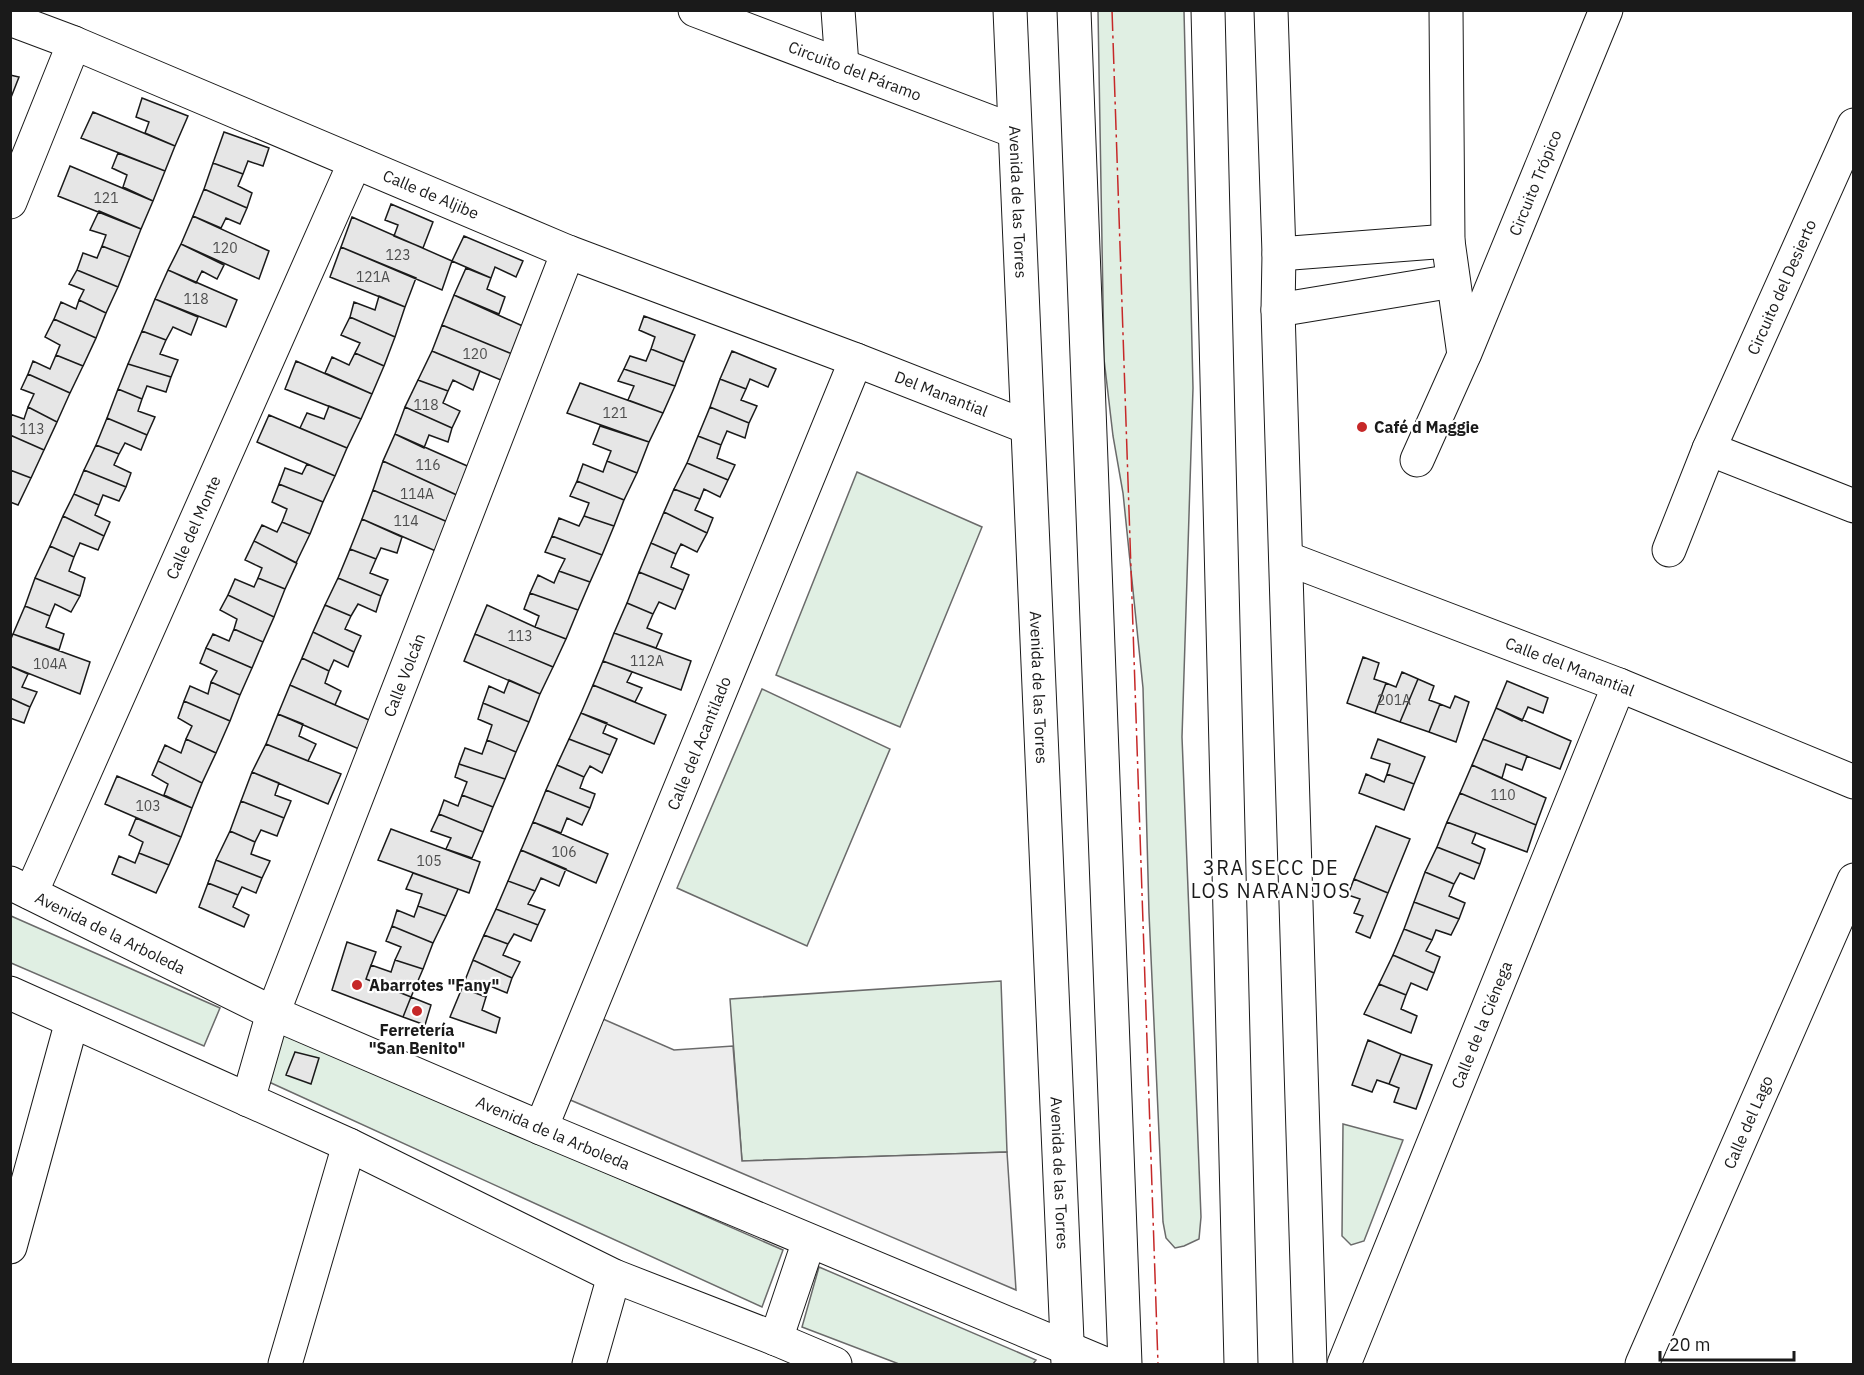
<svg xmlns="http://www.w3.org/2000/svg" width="1864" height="1375" font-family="'IBM Plex Sans',sans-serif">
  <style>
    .green { fill: #e0efe3; stroke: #6a6a6a; stroke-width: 1.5 }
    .parking { fill: #ededed; stroke: #6a6a6a; stroke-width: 1.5 }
    .building { fill: #e6e6e6; stroke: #1a1a1a; stroke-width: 1.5 }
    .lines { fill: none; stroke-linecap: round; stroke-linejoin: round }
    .street-casing { stroke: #1a1a1a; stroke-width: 35 }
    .secondary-casing { stroke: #1a1a1a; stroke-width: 35 }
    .primary-casing { stroke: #1a1a1a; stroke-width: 35 }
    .street { stroke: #fff; stroke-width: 33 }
    .secondary { stroke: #fff; stroke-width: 33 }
    .primary { stroke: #fff; stroke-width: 33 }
    .power { stroke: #c62828; stroke-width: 1.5; stroke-dasharray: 21 4.5 3 4.5; stroke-linecap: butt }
    .poi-dot { fill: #c62828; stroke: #fff; stroke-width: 2 }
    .labels { text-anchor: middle; stroke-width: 4.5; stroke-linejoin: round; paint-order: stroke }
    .number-label { font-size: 14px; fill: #4d4d4d }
    .street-label { font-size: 16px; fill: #1a1a1a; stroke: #fff }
    .poi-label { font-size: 16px; font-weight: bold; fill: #1a1a1a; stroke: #fff; text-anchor: start }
    .quarter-label { font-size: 20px; letter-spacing: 1.5px; fill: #1a1a1a; stroke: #fff }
  </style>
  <rect width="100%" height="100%" fill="#fff"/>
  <path class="green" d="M1098,11H1184L1193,388L1182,737L1201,1217L1199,1239L1184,1246L1175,1248L1166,1238L1163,1222L1149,913L1143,688L1123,493L1113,436L1104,359Z
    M857,472L982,527L900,727L776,675Z
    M762,689L890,749L807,946L677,888Z
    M11,916L220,1008L204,1046L11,963Z
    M1001,981L1007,1152L742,1161L730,999Z
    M284,1032L783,1250L762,1307L269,1082Z
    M1343,1124L1403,1140L1364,1241L1351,1245L1342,1236Z
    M819,1267L1036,1360L1033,1364H899L802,1327Z"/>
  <path class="parking" d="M603,1019L674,1050L733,1046L742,1161L1007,1152L1016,1290L568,1099Z"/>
  <path class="building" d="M10,75L19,77L10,100Z
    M142,98L188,116L175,146L145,133L149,122L136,117Z
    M93,112L175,146L165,171L81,138Z
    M224,132L269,148L263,166L248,161L243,174L213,163Z
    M118,153L165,171L153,201L123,187L127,175L112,168Z
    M213,163L243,174L238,186L252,193L247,208L204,189Z
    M70,166L153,201L141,229L58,196Z
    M204,189L247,208L240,224L226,218L221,228L193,216Z
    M391,204L433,222L423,248L394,236L398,225L385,220Z
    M99,211L141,229L130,257L102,246L106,235L90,230Z
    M193,216L269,251L259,279L181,244Z
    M352,217L452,261L442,290L341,247Z
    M464,236L523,261L516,277L495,267L491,278L452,261Z
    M181,244L224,265L217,279L202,271L196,283L168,270Z
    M102,246L130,257L118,287L77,270L83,253L97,258Z
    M341,247L416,278L405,307L330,277Z
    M466,268L491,278L487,289L505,297L499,314L454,295Z
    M77,270L118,287L106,313L79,300L84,290L69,284Z
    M168,270L237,300L226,327L155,299Z
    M454,295L527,328L517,356L442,325Z
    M379,296L405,307L395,337L350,317L354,302L375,310Z
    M155,299L198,317L191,335L173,327L166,340L142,331Z
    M79,300L106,313L96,338L54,319L61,302L76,309Z
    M644,316L695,335L684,362L651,349L655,337L639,330Z
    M350,317L395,337L384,366L355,353L360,343L341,335Z
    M54,319L96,338L83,366L56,355L60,345L45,337Z
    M442,325L517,356L508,383L432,351Z
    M142,331L166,340L160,354L178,360L171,377L128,364Z
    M651,349L684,362L675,386L624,369L630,356L646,361Z
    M432,351L480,371L473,390L453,380L448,391L418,380Z
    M732,351L776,369L768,387L750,379L746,389L720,379Z
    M355,353L384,366L372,394L325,373L332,357L349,365Z
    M56,355L83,366L70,393L28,374L33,361L50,369Z
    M296,361L372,394L361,419L285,389Z
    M128,364L171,377L166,392L147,386L142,399L118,389Z
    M624,369L675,386L663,413L628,400L634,386L618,381Z
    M28,374L70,393L57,422L28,407L34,394L21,389Z
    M720,379L746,389L741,400L757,406L749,423L710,407Z
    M418,380L448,391L443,403L460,411L452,428L405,407Z
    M580,383L663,413L649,442L567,413Z
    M118,389L142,399L138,411L155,417L147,435L107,418Z
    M329,406L361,419L347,448L300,428L307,413L324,419Z
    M28,407L57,422L44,450L10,435V414L24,419Z
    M405,407L452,428L448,442L429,435L424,448L395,434Z
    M710,407L749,423L745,438L727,431L721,445L698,436Z
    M269,415L347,448L335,476L257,442Z
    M107,418L147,435L141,450L125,443L119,454L96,445Z
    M600,426L649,442L637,473L607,461L611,451L593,444Z
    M395,434L474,469L461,497L383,461Z
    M10,435L44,450L31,478L10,470Z
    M698,436L721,445L717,458L735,465L728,480L687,463Z
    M96,445L119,454L114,465L131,473L126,487L84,470Z
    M383,461L461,497L450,523L373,490Z
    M607,461L637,473L624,500L577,481L583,464L603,472Z
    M687,463L728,480L720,497L704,489L700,499L674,489Z
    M307,464L335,476L323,502L279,484L285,468L302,474Z
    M10,470L31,478L18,505L10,502Z
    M84,470L126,487L119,501L103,495L99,505L74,494Z
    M577,481L624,500L614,526L584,516L589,503L570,496Z
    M279,484L323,502L310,534L282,522L287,509L272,502Z
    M674,489L700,499L695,510L713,518L707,533L664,512Z
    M373,490L450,523L438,552L362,519Z
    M74,494L99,505L95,515L110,522L104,536L63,516Z
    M664,512L707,533L697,552L681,544L676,554L651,543Z
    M63,516L104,536L98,550L80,543L74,557L50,546Z
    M584,516L614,526L602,555L552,536L559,518L579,526Z
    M362,519L402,537L397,553L381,548L376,559L350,549Z
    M282,522L310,534L296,563L254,541L262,525L277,532Z
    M552,536L602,555L590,582L559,571L565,559L545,552Z
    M254,541L297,563L285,589L258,578L262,568L245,560Z
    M651,543L676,554L671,567L689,575L683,590L639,572Z
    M50,546L74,557L69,571L85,578L80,596L35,578Z
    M350,549L376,559L370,573L388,580L381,596L338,578Z
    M559,571L590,582L578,610L530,593L538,575L554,583Z
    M639,572L683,590L675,609L659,602L653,614L627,603Z
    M35,578L80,596L71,612L55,604L50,616L25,606Z
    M258,578L285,589L274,617L228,595L235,579L254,587Z
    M338,578L381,596L376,612L358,604L351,616L325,605Z
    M530,593L578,610L566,639L535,627L539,616L524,609Z
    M228,595L274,617L263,642L234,629L237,619L220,610Z
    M627,603L653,614L647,628L662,634L656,648L614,633Z
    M325,605L351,616L345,629L361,636L354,652L313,632Z
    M487,605L535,627L566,639L553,667L475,634Z
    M25,606L50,616L46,627L64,634L59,650L13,634Z
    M234,629L263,642L252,668L206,648L213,634L229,641Z
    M313,632L354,652L348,667L334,660L329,671L302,658Z
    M614,633L691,661L681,690L603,661Z
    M13,634L90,662L80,694L10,666V641Z
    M475,634L553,667L540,694L464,661Z
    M206,648L252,668L240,695L211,682L217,671L200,663Z
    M1363,657L1379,663L1374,679L1386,683L1375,713L1347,703Z
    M302,658L329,671L325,683L341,691L335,705L290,685Z
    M603,661L632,672L627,682L642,688L635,702L593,685Z
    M10,666L28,674L22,687L37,692L30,707L10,698Z
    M1402,672L1418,679L1400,722L1375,713L1386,683L1396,687Z
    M1418,679L1434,686L1429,700L1440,704L1429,732L1400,722Z
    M509,680L540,694L529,722L483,703L489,686L504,693Z
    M1507,681L1548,698L1543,713L1528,707L1522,721L1496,708Z
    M211,682L240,695L230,721L184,701L190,686L208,694Z
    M290,685L369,720L359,749L278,714Z
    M593,685L666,715L654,744L581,713Z
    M1455,696L1469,702L1456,742L1429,732L1440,704L1450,708Z
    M10,698L30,707L24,723L10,718Z
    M184,701L230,721L216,753L186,739L192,726L178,718Z
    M483,703L529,722L516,752L487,740L492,725L478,719Z
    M1496,708L1571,741L1560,769L1483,739Z
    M581,713L607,723L603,733L617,739L610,755L569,739Z
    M278,714L303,724L299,736L316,744L308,761L266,744Z
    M186,739L216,753L202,783L158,761L165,745L181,753Z
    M569,739L610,755L602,773L590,766L584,777L557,765Z
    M1378,739L1425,757L1414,784L1387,774L1390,764L1371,758Z
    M1483,739L1527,756L1522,770L1506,764L1502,778L1472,765Z
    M487,740L516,752L505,779L459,764L465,748L482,754Z
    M266,744L341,774L328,804L252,772Z
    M158,761L202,783L192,808L164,795L168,784L152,775Z
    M459,764L505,779L493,807L462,795L467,782L455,777Z
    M557,765L584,777L580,788L595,794L590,808L546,790Z
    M1472,765L1546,798L1536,825L1460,793Z
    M252,772L279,783L275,795L291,801L284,818L241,801Z
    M1366,774L1384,782L1387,774L1414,784L1404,810L1359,793Z
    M117,776L192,808L181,837L105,804Z
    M546,790L590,808L582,825L567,818L561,833L533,822Z
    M1460,793L1536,825L1527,852L1447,822Z
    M462,795L493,807L483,832L439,814L444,800L458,806Z
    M241,801L284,818L277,836L261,830L255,842L230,831Z
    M439,814L483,832L472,858L446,849L451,838L431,831Z
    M136,818L181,837L169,865L139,853L143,842L129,835Z
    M533,822L608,854L596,883L521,850Z
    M1447,822L1476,833L1472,843L1485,849L1480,864L1437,847Z
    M1376,826L1410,839L1388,893L1354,879Z
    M391,829L480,862L469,893L378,860Z
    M230,831L255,842L251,854L270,861L262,878L216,860Z
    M1437,847L1480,864L1474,879L1460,873L1454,884L1425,872Z
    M521,850L566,869L559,886L541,878L535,891L508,881Z
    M139,853L169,865L156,893L112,874L119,856L135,863Z
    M216,860L262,878L256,893L242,887L238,895L208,883Z
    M1425,872L1454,884L1449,896L1465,903L1459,919L1414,902Z
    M413,873L458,889L446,916L418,906L422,894L406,889Z
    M1354,879L1388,893L1370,938L1356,932L1363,916L1354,913L1360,899L1348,895Z
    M508,881L535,891L528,904L545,910L538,925L496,909Z
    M208,883L238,895L233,907L249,915L244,927L199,907Z
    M1414,902L1459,919L1451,935L1436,930L1432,940L1404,929Z
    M418,906L446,916L433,943L392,926L397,910L414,917Z
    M496,909L538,925L531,941L514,934L508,944L484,935Z
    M392,926L433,943L423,969L395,960L401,947L386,941Z
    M1404,929L1432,940L1426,951L1440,957L1434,973L1393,955Z
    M484,935L508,944L503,955L520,962L512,978L473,960Z
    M347,942L376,952L366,979L411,997L403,1017L332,990Z
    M1393,955L1434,973L1427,990L1411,983L1406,995L1379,984Z
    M395,960L423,969L411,997L366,979L371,965L391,972Z
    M473,960L512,978L507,993L490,986L486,997L462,988Z
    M1379,984L1406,995L1401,1009L1417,1016L1411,1033L1364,1014Z
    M462,988L486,997L482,1010L500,1018L496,1033L450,1017Z
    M411,997L431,1005L425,1025L403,1017Z
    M1368,1040L1401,1054L1389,1084L1377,1080L1372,1092L1352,1085Z
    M295,1052L319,1058L311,1084L286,1075Z
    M1401,1054L1432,1065L1416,1109L1394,1102L1399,1088L1389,1084Z"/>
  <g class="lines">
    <g class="street-casing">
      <g id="street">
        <path id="s1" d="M695,10L1014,131"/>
        <path d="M838,10L842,66"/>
        <path id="s2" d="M10,19L74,43L568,252L856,360L1027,427"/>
        <path d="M10,202L74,43"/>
        <path d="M1279,254L1448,241"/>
        <path d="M1278,310L1453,281"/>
        <path id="s3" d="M1465,353L1606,10"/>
        <path d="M1709,449L1854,506"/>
        <path d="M1417,460L1464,355L1448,241L1446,10"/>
        <path id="s4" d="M1669,550L1709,449L1854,125"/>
        <path id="s5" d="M1286,558L1619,685L1854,782"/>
        <path id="s6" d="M31,893L355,162"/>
        <path id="s7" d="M248,1100L273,1013L568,252"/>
        <path id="s8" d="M541,1128L856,360"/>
        <path d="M10,1247L72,1021"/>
        <path d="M285,1364L349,1145"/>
        <path d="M589,1364L614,1276"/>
        <path id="s9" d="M1344,1364L1619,685"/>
        <path id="s10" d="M1642,1364L1854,880"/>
      </g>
    </g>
    <g class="secondary-casing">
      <g id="secondary">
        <path id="s11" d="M1010,10L1068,1364"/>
        <path d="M1271,10L1279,254L1278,310L1310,1364"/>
        <path id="s12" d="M10,883L273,1013L541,1128L1105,1364"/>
        <path d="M10,993L349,1145L614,1276L776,1339L835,1364"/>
        <path d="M776,1339L809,1241"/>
      </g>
    </g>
    <g class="primary-casing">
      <path id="primary" d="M1074,10L1125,1364
        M1208,10L1241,1364"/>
    </g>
    <use href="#street" class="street"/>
    <use href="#secondary" class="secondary"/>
    <use href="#primary" class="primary"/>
    <path class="power" d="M1112,10L1158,1364"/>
  </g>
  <g class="poi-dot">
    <circle cx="1362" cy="427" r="6"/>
    <circle cx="357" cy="985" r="6"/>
    <circle cx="417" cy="1011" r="6"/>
  </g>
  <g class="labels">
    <g class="number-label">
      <text x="106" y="203">121</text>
      <text x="225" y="253">120</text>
      <text x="398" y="260">123</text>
      <text x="373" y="282">121A</text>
      <text x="196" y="304">118</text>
      <text x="475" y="359">120</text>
      <text x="426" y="410">118</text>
      <text x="615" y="418">121</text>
      <text x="32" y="434">113</text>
      <text x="428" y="470">116</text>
      <text x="417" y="499">114A</text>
      <text x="406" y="526">114</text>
      <text x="520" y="641">113</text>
      <text x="647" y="666">112A</text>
      <text x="50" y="669">104A</text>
      <text x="1394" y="705">201A</text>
      <text x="1503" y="800">110</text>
      <text x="148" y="811">103</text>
      <text x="564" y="857">106</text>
      <text x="429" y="866">105</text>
    </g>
    <g class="street-label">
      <text dy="6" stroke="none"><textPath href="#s1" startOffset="171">Circuito del Páramo</textPath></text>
      <text dy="6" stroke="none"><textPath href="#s3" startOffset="184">Circuito Trópico</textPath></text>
      <text dy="6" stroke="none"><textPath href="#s2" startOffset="456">Calle de Aljibe</textPath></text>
      <text dy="6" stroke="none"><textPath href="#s11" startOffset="192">Avenida de las Torres</textPath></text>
      <text dy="6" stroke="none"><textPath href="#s4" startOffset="286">Circuito del Desierto</textPath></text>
      <text dy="6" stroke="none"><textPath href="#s2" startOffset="1004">Del Manantial</textPath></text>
      <text dy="6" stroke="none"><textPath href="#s6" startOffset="400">Calle del Monte</textPath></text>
      <text dy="6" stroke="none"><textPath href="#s5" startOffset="304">Calle del Manantial</textPath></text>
      <text dy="6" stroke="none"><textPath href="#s7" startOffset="453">Calle Volcán</textPath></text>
      <text dy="6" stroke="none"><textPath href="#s11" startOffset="678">Avenida de las Torres</textPath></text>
      <text dy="6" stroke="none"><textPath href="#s8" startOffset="416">Calle del Acantilado</textPath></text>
      <text dy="6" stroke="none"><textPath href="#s12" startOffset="112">Avenida de la Arboleda</textPath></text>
      <text dy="6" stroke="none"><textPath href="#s9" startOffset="366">Calle de la Ciénega</textPath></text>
      <text dy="6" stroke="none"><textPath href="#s10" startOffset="264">Calle del Lago</textPath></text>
      <text dy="6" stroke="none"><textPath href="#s12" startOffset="598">Avenida de la Arboleda</textPath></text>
      <text dy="6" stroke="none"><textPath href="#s11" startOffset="1164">Avenida de las Torres</textPath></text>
    </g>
    <g class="poi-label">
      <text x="1374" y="433">Café d Maggie</text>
      <text x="369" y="991">Abarrotes "Fany"</text>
      <text x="417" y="1036" text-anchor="middle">Ferretería<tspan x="417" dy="18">"San Benito"</tspan></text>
    </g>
    <g class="quarter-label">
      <text x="1271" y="875">3RA SECC DE<tspan x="1271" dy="23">LOS NARANJOS</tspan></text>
    </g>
  </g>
  <rect width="1864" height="1375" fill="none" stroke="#1a1a1a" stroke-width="24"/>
  <path d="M1660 1351v9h134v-9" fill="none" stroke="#1a1a1a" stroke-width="3"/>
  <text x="1669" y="1351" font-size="18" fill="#1a1a1a" stroke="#ffffff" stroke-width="4.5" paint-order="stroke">20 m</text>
</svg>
